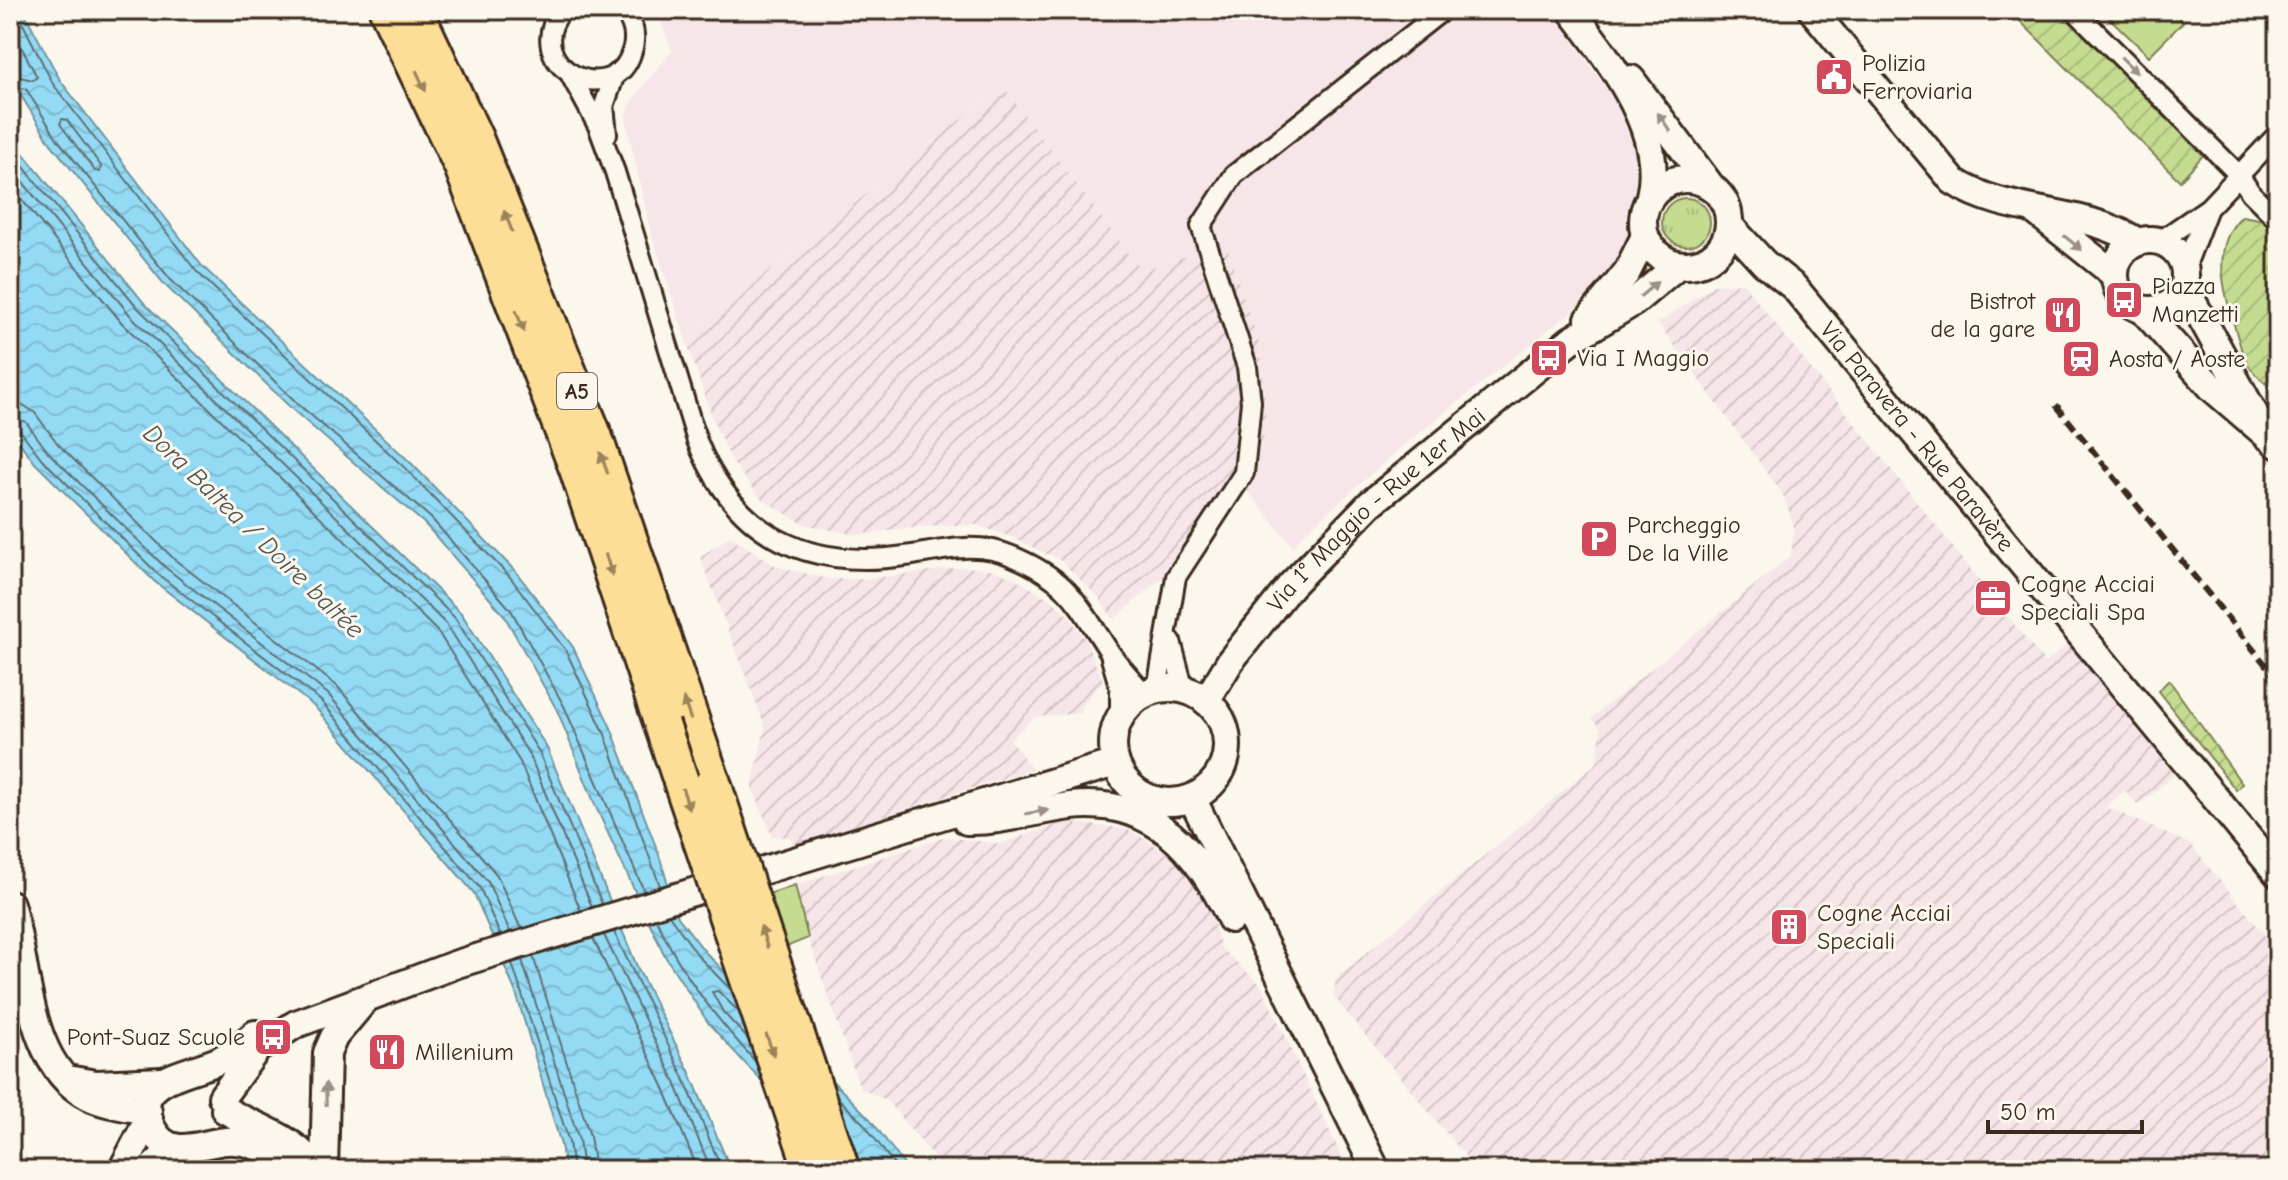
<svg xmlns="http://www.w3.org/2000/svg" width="2288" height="1180" font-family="'Comic Neue',sans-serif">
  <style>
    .built { fill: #f6e6e9 }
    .industrial { fill: url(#industrial-furrows) }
    .grass { fill: url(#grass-tufts); stroke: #808257; stroke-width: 2 }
    .park { fill: #c4db90; stroke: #808257; stroke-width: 2 }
    .garden { fill: url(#garden-furrows); stroke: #808257; stroke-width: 2 }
    .water { fill: url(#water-waves); stroke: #70949f; stroke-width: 2 }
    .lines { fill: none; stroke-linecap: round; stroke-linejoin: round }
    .shore { stroke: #5e7074; stroke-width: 2 }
    .street-casing { stroke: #3b2a1e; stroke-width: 24 }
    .secondary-casing { stroke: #3b2a1e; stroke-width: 32 }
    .highway-casing { stroke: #3b2a1e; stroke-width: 40 }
    .street { stroke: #fbf7ec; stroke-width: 18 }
    .secondary { stroke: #fbf7ec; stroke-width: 26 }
    .highway { stroke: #fdde96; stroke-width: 34 }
    .rail { stroke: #3b2a1e; stroke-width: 6; stroke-dasharray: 12 6; stroke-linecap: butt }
    .highway-bridge-casing { stroke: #3b2a1e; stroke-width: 40; stroke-linecap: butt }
    .highway-bridge { stroke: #fdde96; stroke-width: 34 }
    .oneway { fill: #9b9085 }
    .oneway2 { fill: #9c845a }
    .labels { text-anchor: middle; stroke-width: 6; stroke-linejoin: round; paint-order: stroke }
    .shield { fill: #fbf7ec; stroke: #75685c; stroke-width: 2 }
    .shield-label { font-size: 22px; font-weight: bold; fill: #3b2a1e }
    .poi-label { font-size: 24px; fill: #3b2a1e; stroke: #fbf7ec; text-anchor: start }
    .street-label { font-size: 24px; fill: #3b2a1e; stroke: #fbf7ec }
    .water-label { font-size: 26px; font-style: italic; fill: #515654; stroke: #fbf7ec }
  </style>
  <defs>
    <pattern id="industrial-furrows" width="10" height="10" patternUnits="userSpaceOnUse" patternTransform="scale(2)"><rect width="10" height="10" fill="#f6e6e9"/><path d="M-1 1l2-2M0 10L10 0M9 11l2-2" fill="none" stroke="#d4c5c7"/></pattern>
    <pattern id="grass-tufts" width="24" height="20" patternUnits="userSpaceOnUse" patternTransform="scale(2)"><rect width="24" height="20" fill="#c4db90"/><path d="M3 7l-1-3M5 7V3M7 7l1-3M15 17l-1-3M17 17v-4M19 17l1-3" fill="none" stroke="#a9bc7c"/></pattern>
    <pattern id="garden-furrows" width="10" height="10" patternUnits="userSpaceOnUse" patternTransform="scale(2)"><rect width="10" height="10" fill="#c4db90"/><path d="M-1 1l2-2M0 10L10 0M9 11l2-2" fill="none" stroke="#a9bc7c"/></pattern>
    <pattern id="water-waves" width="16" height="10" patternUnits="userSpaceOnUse" patternTransform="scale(2)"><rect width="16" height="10" fill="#93daf5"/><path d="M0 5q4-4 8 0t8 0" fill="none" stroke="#80bbd2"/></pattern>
  </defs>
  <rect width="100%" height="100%" fill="#fbf7ec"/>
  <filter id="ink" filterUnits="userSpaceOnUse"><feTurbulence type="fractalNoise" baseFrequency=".0125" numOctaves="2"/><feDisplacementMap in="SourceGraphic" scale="16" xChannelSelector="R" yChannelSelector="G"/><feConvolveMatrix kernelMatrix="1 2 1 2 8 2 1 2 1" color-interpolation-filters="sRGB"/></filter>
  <g filter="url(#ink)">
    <path class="built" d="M657,10H1552L1618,106L1635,150L1636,187L1626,254L1600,289L1398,450L1302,535L1293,547L1249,492L1266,427L1261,349L1226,244L1141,270L1003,86L685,338L649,226L625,115L639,91L672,51Z"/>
    <path class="industrial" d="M1003,86L1141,270L1226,244L1261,349L1266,427L1249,492L1229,478L1206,519L1170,570L1114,620L1098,597L1060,560L1011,537L976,525L919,527L855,535L803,524L759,497L733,463L715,425L685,338Z
      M1743,283L2045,663L2069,643L2174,775L2139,805L2124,791L2106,807L2190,844L2278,951V1170H1477L1333,996L1336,978L1597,763L1601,729L1591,718L1791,556L1794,527L1783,495L1658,323L1714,285Z
      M730,536L776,566L828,579H866L963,567L990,569L1014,578L1053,601L1071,619L1085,639L1103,681L1081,706L1082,713L1036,717L1010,739L1032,769L793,845L790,837L772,836L752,787L765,726L700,557Z
      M1065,822L1127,829L1178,859L1208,903L1221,948L1261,985L1348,1170H945L886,1100L860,1088L808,938L795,885L946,837L1000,844Z"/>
    <path class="grass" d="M1662 222a24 24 0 1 1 48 0a24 24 0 1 1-48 0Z"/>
    <path class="park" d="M2101,10H2171L2183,22L2149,56Z
      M795,885L808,938L784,948L769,894Z"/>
    <path class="garden" d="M2009,10H2062L2205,153L2180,181Z
      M2242,216L2264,220L2278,235V394C2269,386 2258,378 2251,369C2242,357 2239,341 2235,328C2224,293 2210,245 2242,216Z
      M2169,680L2242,784L2236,790L2158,691Z"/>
    <path class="water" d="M10,10H23L60,80L202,266L412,464L516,572L573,647L611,728L659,855L678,917L706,953L870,1119L908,1170H843L709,1024L665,956L596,807L557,710L504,615L425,524L293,410L164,284L51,144L20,94L10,93Z
      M10,137L144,303L461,613L547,748L638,969L690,1073L731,1170H565L561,1145L516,993L474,893L315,707L154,581L35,463L10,430Z"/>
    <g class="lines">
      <path class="shore" d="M16,10L53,84L196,271L406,469L510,577L566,651L604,732L660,886
        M10,25L37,77L33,80L10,75
        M10,85L26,89L58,140L170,279L298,404L431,518L511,610L564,706L644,891
        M62,119L67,120L101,166L100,172L95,171L60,124Z
        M10,150L138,308L455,618L539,752L602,904
        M10,166L130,315L447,625L530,756L592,907
        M10,185L122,323L438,632L520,762L581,911
        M10,404L25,406L35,413L58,444L174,559L337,686L497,875L521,929
        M10,416L26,422L48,452L166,568L328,694L488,882L510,932
        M10,426L19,429L41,458L159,575L321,701L480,888L500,935
        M669,915L700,958L731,990
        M656,919C682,975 714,1016 755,1061
        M614,932L683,1076L722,1170
        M604,935L674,1080L711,1170
        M593,938L663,1086L698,1170
        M533,956L590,1136L595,1170
        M522,960L579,1140L583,1170
        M512,963L569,1142L573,1170
        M739,1012L718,991L712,992L723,1012L748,1039
        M838,1098L864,1124L898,1170"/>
      <g class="street-casing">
        <path id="street" d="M562,10C517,66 614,113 632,51C637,36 633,22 623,10
          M2074,10L2239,175L2251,193L2278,220
          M570,74L598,126L615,172L697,441C735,535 805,570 905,556C941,551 976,540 1012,556C1071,581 1077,603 1109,651C1119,666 1133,680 1144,694
          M607,134L604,106L615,74
          M2160,241L2208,208L2278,134
          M2185,268L2208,208
          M1171,641L1184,690
          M1111,658L1120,689V716
          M1157,689L1176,577L1244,473L1251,402L1247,367L1201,226L1234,175L1443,10"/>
      </g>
      <g class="secondary-casing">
        <g id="secondary">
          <path d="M1571,10C1608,59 1666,130 1650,196"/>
          <path d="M1812,10L1953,181C2009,217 2081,206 2138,242"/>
          <path d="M1631,79L1710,185"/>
          <circle cx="1686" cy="222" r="43"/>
          <path d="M2035,211L2115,275"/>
          <path id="s1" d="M1729,225L1764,263L1794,287L2278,874"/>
          <circle cx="2150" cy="275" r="35"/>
          <path d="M2184,286L2255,415"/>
          <path d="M2143,310L2213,389L2278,445"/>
          <path d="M1589,319L1627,272L1645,236"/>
          <circle cx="1170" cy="745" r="57"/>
          <path id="s2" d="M1206,701L1231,660L1291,585L1370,504L1571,340L1634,302L1678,265"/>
          <path d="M1192,798L1376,1170"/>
          <path d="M967,821C1002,822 1036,810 1071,806C1154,797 1198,852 1231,919"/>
          <path d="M10,904C29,964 25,1064 88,1096C105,1105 129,1107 148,1111"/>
          <path d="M255,1034C243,1044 233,1053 220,1060C191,1074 124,1079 153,1130C170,1161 200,1143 226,1141C248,1139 278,1153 291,1170"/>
          <path d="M73,1080L96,1084L162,1081"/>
          <path d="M222,1097L257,1049L296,1024L326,1013L457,964L1115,763"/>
          <path d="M225,1110C256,1128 296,1137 316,1170"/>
          <path d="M122,1170L149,1118"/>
          <path d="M150,1170L174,1147"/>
          <path d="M324,1170L327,1053L334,1037L364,1001"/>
        </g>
      </g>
      <g class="highway-casing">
        <path id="highway" d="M387,10L462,167L577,469L662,725
          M415,10L475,138L594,435L713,783"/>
      </g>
      <use href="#street" class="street"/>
      <use href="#secondary" class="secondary"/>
      <use href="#highway" class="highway"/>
      <path class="rail" d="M2056,405L2278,680"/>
      <g class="highway-bridge-casing">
        <path id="highway-bridge" d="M662,725L812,1170
          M713,783L842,1170"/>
      </g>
      <use href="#highway-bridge" class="highway-bridge"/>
    </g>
    <defs><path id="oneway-solid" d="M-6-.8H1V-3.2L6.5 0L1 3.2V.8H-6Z" transform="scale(2)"/></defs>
    <g class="oneway">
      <use href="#oneway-solid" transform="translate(2129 65) rotate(45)"/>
      <use href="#oneway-solid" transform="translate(1664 122) rotate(-125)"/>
      <use href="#oneway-solid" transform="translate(2073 243) rotate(39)"/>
      <use href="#oneway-solid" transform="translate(1649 289) rotate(-40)"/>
      <use href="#oneway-solid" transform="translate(1037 812) rotate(-9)"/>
      <use href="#oneway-solid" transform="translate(326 1094) rotate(-91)"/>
    </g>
    <g class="oneway2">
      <use href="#oneway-solid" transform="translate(421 81) rotate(65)"/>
      <use href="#oneway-solid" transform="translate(508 221) rotate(-112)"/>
      <use href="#oneway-solid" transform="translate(520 321) rotate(69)"/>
      <use href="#oneway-solid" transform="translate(604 463) rotate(-109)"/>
      <use href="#oneway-solid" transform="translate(609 565) rotate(72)"/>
      <use href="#oneway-solid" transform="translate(687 709) rotate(-109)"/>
      <use href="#oneway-solid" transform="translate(686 799) rotate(71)"/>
      <use href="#oneway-solid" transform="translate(764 937) rotate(-108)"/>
      <use href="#oneway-solid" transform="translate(770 1045) rotate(71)"/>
    </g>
  </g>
  <defs>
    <g id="civic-square" transform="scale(2)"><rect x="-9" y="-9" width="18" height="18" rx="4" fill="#d1495b" stroke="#fbf7ec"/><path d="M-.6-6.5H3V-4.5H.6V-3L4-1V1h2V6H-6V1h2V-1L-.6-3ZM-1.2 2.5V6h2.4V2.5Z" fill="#fff"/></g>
    <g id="bus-square" transform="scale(2)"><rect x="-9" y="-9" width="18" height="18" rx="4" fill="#d1495b" stroke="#fbf7ec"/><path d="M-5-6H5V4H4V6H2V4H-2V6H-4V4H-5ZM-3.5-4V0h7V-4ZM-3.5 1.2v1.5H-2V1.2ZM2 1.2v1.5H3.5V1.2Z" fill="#fff"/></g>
    <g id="restaurant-square" transform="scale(2)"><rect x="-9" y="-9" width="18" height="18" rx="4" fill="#d1495b" stroke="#fbf7ec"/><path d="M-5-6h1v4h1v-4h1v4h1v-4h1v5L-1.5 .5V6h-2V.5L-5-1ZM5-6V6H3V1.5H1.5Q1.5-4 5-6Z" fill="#fff"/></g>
    <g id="station-square" transform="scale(2)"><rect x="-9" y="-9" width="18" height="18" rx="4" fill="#d1495b" stroke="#fbf7ec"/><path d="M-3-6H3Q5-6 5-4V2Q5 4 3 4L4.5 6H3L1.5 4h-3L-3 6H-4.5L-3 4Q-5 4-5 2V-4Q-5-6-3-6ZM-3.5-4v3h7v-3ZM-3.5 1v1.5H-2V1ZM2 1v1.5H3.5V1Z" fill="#fff"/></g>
    <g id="parking-square" transform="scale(2)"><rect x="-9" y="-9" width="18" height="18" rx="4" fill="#d1495b" stroke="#fbf7ec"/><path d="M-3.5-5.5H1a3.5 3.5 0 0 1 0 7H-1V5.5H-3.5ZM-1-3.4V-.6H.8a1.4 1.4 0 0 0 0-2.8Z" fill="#fff"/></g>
    <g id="office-square" transform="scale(2)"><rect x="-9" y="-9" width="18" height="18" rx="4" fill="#d1495b" stroke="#fbf7ec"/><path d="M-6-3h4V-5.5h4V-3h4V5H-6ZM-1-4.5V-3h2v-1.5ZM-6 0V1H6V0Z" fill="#fff"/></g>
    <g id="building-square" transform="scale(2)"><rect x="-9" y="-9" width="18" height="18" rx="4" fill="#d1495b" stroke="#fbf7ec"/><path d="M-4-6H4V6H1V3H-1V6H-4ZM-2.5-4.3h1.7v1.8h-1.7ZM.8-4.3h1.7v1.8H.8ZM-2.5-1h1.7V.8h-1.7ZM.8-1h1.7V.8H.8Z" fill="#fff"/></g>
  </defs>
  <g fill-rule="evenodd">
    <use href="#civic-square" x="1834" y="77"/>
    <use href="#bus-square" x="2124" y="300"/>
    <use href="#restaurant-square" x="2063" y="315"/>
    <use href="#bus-square" x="1549" y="358"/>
    <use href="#station-square" x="2081" y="359"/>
    <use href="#parking-square" x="1599" y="539"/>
    <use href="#office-square" x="1993" y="598"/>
    <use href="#building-square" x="1789" y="927"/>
    <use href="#bus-square" x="273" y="1037"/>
    <use href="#restaurant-square" x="387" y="1052"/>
  </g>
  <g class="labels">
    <rect class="shield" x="557" y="373" width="40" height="36" rx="6"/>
    <g class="shield-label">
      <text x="577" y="399">A5</text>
    </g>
    <g class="poi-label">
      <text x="1862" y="71">Polizia<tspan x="1862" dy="28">Ferroviaria</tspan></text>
      <text x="2152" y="294">Piazza<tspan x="2152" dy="28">Manzetti</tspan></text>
      <text x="2035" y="309" text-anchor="end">Bistrot<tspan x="2035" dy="28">de la gare</tspan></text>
      <text x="1577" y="366">Via I Maggio</text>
      <text x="2109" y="367">Aosta / Aoste</text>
      <text x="1627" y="533">Parcheggio<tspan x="1627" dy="28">De la Ville</tspan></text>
      <text x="2021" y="592">Cogne Acciai<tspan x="2021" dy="28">Speciali Spa</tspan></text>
      <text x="1817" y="921">Cogne Acciai<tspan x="1817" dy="28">Speciali</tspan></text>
      <text x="245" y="1045" text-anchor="end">Pont-Suaz Scuole</text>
      <text x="415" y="1060">Millenium</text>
    </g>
    <g class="street-label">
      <text dy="8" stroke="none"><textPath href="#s1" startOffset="284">Via Paravera - Rue Paravère</textPath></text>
      <text dy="8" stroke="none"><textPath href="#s2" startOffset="258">Via 1° Maggio - Rue 1er Mai</textPath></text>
    </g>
    <g class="water-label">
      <text transform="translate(254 531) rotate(44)" y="9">Dora Baltea / Doire baltée</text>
    </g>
  </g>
  <rect width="2288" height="1180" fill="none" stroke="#fbf7ec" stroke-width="40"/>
  <rect x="20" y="20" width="2248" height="1140" fill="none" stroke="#3b2a1e" stroke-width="3" filter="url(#ink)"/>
  <path d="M1988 1120v12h154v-12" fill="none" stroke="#3b2a1e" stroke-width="4"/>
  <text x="2000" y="1120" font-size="24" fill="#3b2a1e" stroke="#fbf7ec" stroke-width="6" paint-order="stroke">50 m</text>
</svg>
